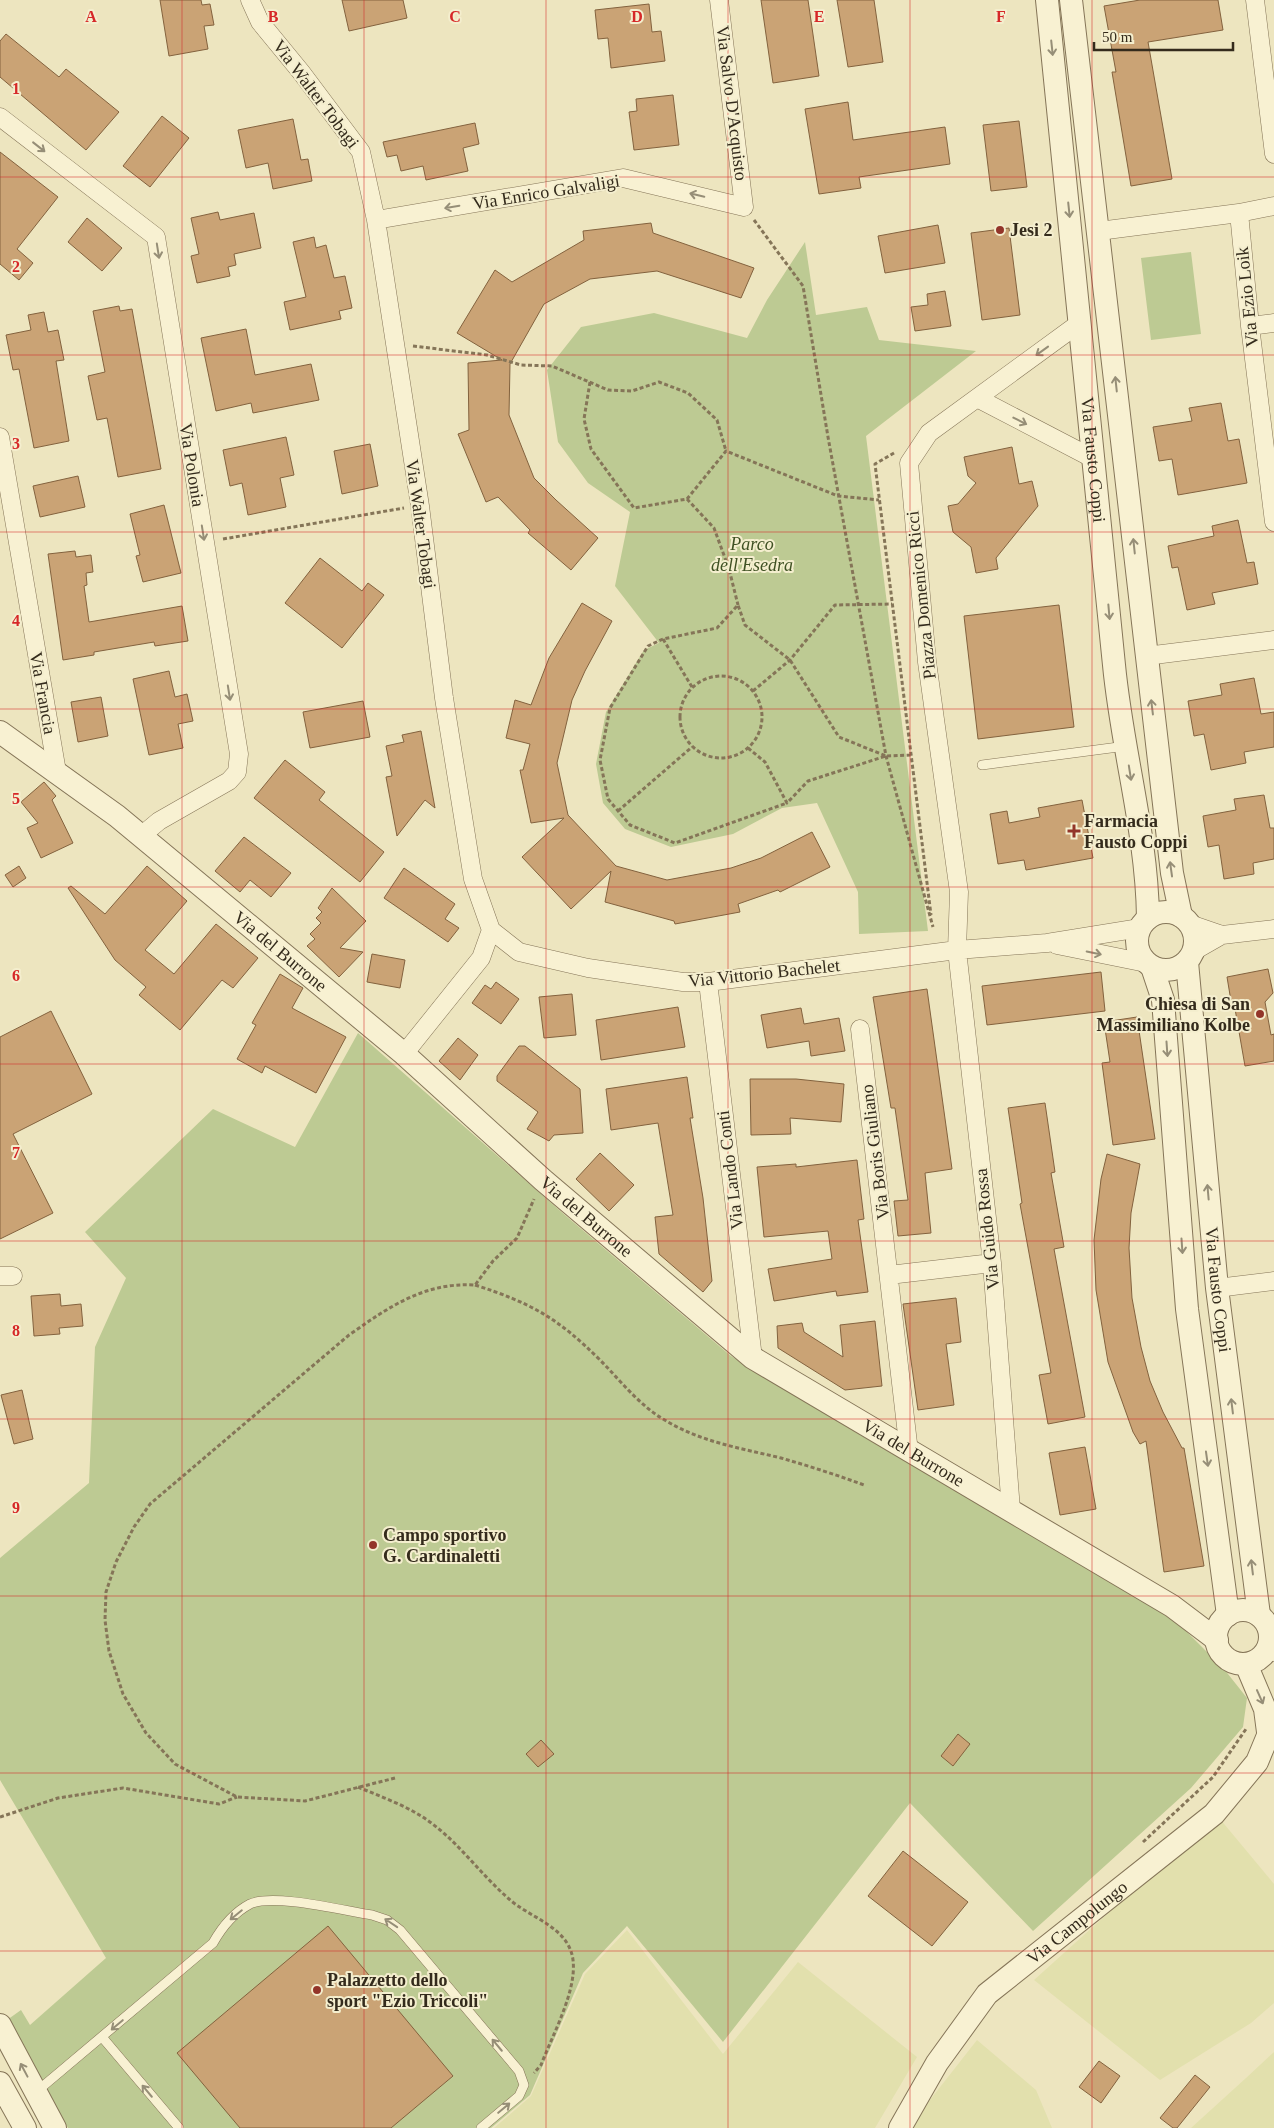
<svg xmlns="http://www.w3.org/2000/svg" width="1274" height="2128" font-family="'Times New Roman',serif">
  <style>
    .farmland { fill: #e2e0ad }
    .green { fill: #bdca93 }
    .building { fill: #caa375; stroke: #83623e }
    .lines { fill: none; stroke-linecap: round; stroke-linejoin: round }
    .service-casing { stroke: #857558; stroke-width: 10 }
    .minor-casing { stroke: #857558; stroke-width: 19 }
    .tertiary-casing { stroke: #857558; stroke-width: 24 }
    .path { stroke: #857558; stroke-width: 3; stroke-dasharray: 4 2.5; stroke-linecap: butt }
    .service { stroke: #f8f1d2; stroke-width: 9 }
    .minor { stroke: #f8f1d2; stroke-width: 18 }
    .tertiary { stroke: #f8f1d2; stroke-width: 22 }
    .oneway { stroke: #968e77 }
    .grid { fill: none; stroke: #d62828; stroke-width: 1; stroke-opacity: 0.55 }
    .poi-dot { fill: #933529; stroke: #f4eece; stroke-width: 2 }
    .labels { text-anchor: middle; stroke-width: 4; stroke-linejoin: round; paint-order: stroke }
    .street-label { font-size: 18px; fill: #342b1c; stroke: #f4eece }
    .poi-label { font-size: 18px; font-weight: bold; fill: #342b1c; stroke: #f4eece; text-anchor: start }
    .park-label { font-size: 18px; font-style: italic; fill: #3f5123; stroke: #f4eece }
    .grid-label { font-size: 16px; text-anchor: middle; font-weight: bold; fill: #d62828; stroke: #f4eece; stroke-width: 4; stroke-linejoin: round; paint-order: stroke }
  </style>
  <rect width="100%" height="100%" fill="#ede5bf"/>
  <path class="farmland" d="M1220,1819L1274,1884V2003L1251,2023L1160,2080L1034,1980L1125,1898Z
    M627,1930L723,2054L798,1962L917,2057L875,2128H494L531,2096L585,1974Z
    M977,2040L1036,2090L1052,2128H908Z
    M1274,2052V2128H1191L1246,2078Z"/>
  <path class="green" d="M805,242L816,315L867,307L879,340L976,351L866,436L928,931L859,934L858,892L817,803L782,808L733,834L671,847L625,829L603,803L596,764L606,712L644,650L659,643L615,586L630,512L588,483L558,442L547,370L581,327L654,313L747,338L767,300Z
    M1191,252L1201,334L1151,340L1141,258Z
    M358,1033L566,1216L731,1356L862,1436L1133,1593L1183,1628L1224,1669L1247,1698L1243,1727L1191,1788L1033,1931L910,1803L723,2042L627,1926L583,1973L530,2095L491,2128H68L7,2020L21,2010L30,2025L106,1958L0,1780V1558L89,1483L95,1347L126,1278L85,1232L213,1109L295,1147Z"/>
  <path class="building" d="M160,0H201L202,5L210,4L214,25L204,26L208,49L169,56Z
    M342,0H403L407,18L349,31Z
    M761,0H808L819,76L773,83Z
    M837,0H874L883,62L848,67Z
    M1140,0H1218L1223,30L1148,42L1172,179L1131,186L1112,72H1116L1104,6Z
    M649,4L652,32L661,31L665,61L611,68L608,38L598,39L595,10Z
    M6,34L59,77L66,69L119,112L86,150L0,77V41Z
    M673,95L679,145L634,150L629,112L637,111L636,99Z
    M848,102L853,140L945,127L950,164L859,177L861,188L819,194L805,109Z
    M162,116L189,138L150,187L123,166Z
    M293,119L301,160L308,159L312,181L273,189L268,163L246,168L238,130Z
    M1019,121L1027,187L991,191L983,125Z
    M475,123L479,144L463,148L468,171L426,180L423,166L401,171L397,155L387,157L383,142Z
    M0,152L58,197L17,249L33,263L19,280L0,264Z
    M218,212L220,220L254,213L261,248L234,254L236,265L228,267L230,276L197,283L191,256L199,254L191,218Z
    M87,218L122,248L102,271L68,242Z
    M651,223L653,233L754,268L741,298L657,271L590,279L544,304L510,364L509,415L534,478L556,500L598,538L571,570L528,533L530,530L498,497L486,502L458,434L469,430L468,363L502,360L457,333L495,270L512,282L584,240L583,231Z
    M938,225L945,263L885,273L878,236Z
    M1009,228L1020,315L982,320L971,233Z
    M314,237L316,248L326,245L334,278L345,276L352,308L339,311L341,319L290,330L284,302L306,297L293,242Z
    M945,291L951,326L915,331L911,307L928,305L927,294Z
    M119,306L120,311L132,309L161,469L118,477L107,418L97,420L88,376L105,372L93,311Z
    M44,312L48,332L58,330L64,360L56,361L69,441L34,448L19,369L13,370L6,335L31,330L28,315Z
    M246,329L255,375L311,364L319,400L253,413L251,403L216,411L201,338Z
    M1221,403L1228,441L1239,439L1247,483L1178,495L1172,459L1159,461L1153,427L1192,421L1189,408Z
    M286,437L294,475L280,478L286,507L248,515L242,483L230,486L223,450Z
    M370,444L378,486L342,494L334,451Z
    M1012,447L1019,484L1032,481L1038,506L996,558L998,569L976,573L971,547L953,532L948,506L958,504L976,483L968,476L964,457Z
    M78,476L85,507L40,517L33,486Z
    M164,505L181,573L143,582L136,556L140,555L130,514Z
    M1238,520L1247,563L1254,562L1258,584L1212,593L1215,604L1187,610L1178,567L1172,568L1168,546L1214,536L1212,526Z
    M75,551L76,557L91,555L93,572L86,573L87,585L84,586L89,622L182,606L188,641L155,646L154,642L94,652V655L63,660L48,554Z
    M320,558L362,591L368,583L384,595L342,648L285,603Z
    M582,603L612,621L585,671L572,700L557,763L568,815L616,866L667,880L731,868L761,858L812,832L830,867L780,892L778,890L738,904L740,912L675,924L674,921L605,902L611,871L571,909L522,857L564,818L531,823L520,770H523L530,744L506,738L515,700L531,705L549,658Z
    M1059,605L1074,727L978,739L964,616Z
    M169,671L175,697L187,694L193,721L178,724L183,748L149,755L133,679Z
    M1254,678L1261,714L1274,712V747L1244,752L1246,763L1211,770L1204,734L1194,736L1188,701L1222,695L1220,684Z
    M101,697L108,736L78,742L71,702Z
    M363,701L370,737L310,748L303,712Z
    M421,731L435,808L425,800L397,836L386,777L392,776L386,746L404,742L402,735Z
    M285,760L325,792L319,800L384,852L360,882L254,798Z
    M44,782L56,796L52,800L73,843L41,858L27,828L38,823L21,802Z
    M1264,795L1270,828H1274V859L1253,863L1254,874L1224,879L1219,845L1208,847L1203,816L1236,810L1234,799Z
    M1082,800L1093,858L1026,870L1024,860L998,864L990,814L1007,811L1009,823L1040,817L1038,808Z
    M244,837L291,873L271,897L250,880L240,892L215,871Z
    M19,866L26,878L13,887L5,875Z
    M147,866L187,901L145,950L174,974L216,924L258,958L233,988L222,980L180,1030L139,995L146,987L115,960L68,888L71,886L105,914Z
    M404,868L455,904L445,919L459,928L448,942L384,898Z
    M332,888L366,921L340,948L363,952L339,977L307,946L315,939L310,934L321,923L316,918L322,912L318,908Z
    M372,954L405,960L400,988L367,982Z
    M1268,969L1273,993L1265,1002L1271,1035L1274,1034V1061L1245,1066L1234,1003L1231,1001L1227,977Z
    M1101,972L1105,1011L987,1025L982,986Z
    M280,974L303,988L292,1008L346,1037L316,1093L265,1066L262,1073L237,1059L256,1025L252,1023Z
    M496,982L519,999L501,1024L472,1003L485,985L491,989Z
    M927,989L952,1169L925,1173L931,1233L898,1236L894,1201L908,1200L895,1108H891L873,997Z
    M572,994L576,1035L544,1038L539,997Z
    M678,1007L685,1047L601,1060L596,1020Z
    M801,1008L804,1024L839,1018L845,1051L811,1056L809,1041L767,1048L761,1015Z
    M51,1011L92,1094L13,1134L53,1213L0,1239V1037Z
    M1137,1017L1155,1139L1113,1145L1102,1063L1110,1062L1104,1022Z
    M458,1038L478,1055L460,1080L439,1061Z
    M519,1046H525L580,1089L583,1133L554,1135L549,1141L527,1129L538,1112L497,1081V1076Z
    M687,1077L693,1118H690L703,1198L712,1281L703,1292L659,1254L655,1217L673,1215L658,1123L611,1130L606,1089Z
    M750,1079H796L844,1084L841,1122L790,1118L791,1134L751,1135Z
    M1045,1103L1055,1172L1051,1173L1064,1247L1054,1249L1085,1417L1048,1424L1039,1375L1051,1373L1020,1204L1022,1203L1008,1108Z
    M600,1153L634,1185L609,1211L576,1179Z
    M1107,1154L1140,1164L1131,1213L1129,1248L1132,1298L1141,1347L1150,1381L1163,1412L1182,1448H1184L1204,1566L1164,1572L1146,1441L1140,1444L1133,1432L1108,1362L1096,1290L1094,1240L1101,1179Z
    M857,1160L864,1219L858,1220L868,1292L837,1296L836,1291L774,1301L768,1269L832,1259L828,1231L764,1237L757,1167L796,1164V1167Z
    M60,1294L61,1306L81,1304L83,1326L59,1328L60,1334L34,1336L31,1296Z
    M956,1298L961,1342L946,1344L954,1405L918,1410L903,1304Z
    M875,1321L882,1386L845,1390L778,1348L777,1326L802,1323L804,1332L843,1357L840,1325Z
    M22,1390L33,1439L14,1444L1,1395Z
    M1085,1447L1096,1509L1060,1515L1049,1453Z
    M958,1734L970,1744L953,1766L941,1756Z
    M541,1740L554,1754L538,1767L526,1754Z
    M903,1851L968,1902L932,1946L868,1896Z
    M328,1926L453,2076L391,2128H240L177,2053Z
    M1099,2061L1120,2076L1101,2103L1079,2087Z
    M1195,2075L1210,2087L1177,2128H1173L1160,2118Z"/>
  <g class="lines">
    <g class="service-casing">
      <path id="service" d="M982,765L1126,746
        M102,2037L179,2128
        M36,2092L213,1943C222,1927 233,1913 250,1904C273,1893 345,1911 372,1915L387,1920L400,1930L519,2071L524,2085L519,2096L481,2128"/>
    </g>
    <g class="minor-casing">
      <path id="minor" d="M250,0L260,22L301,72L361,152L376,220L420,506L444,698L473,879L491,930L481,958L404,1054
        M1255,0L1274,154
        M0,117L156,237L239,754L237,772L229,781L159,821L141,836
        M1239,213L1274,206
        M376,220L623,178L744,207L719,0
        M1099,231L1239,213L1250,326L1274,522
        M1250,326L1274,323
        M977,398L1094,459
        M0,437L57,772
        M1146,656L1274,640
        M1190,924L1222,935
        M491,930L519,952L588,968L683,982H708L957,950L1047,943L1140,928
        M1057,945L1146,963
        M1194,951L1222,935L1274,929
        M708,982L753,1358
        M860,1029L909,1452
        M889,1275L992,1263
        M0,1276H13
        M1217,1288L1274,1281
        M1011,1510L992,1263L957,950L959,892L927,662L909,463L929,433L1081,322
        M1268,1649L1274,1652"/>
    </g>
    <g class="tertiary-casing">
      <g id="tertiary">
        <path id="s1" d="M1047,0C1071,222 1091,444 1114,665C1122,750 1147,833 1148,918"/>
        <path d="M1071,0L1172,873L1181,916"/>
        <path id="s2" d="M0,732L117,816L404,1054L543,1180L753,1358L1172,1606L1217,1640"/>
        <circle cx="1166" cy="941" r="29"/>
        <path id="s3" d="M1187,962L1217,1288L1259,1615"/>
        <path d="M1152,967L1163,1000L1187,1309L1228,1615"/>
        <circle cx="1243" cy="1637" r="27"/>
        <path d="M1246,1664L1265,1709L1268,1732"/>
        <path d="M0,2025L55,2128"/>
        <path d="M0,2083L25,2128"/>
        <path id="s4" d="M900,2128L937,2063L987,1994L1214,1814L1257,1762L1274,1721"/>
      </g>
    </g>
    <path class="path" d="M754,220L803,286L828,437L886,756L933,927
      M413,346L487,355L521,365L552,366L608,390L632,391L659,382L688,393L717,420L726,451
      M590,382L584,419L591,449L634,508L687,499L726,451L838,496L879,500
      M894,453L875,464L931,915
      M687,499L714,528L729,569L738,605
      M223,539L404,508
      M663,639L648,646L610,708L600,760L608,799L630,825L675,843L787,803
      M680 717a41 41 0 1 1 82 0a41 41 0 1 1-82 0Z
      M692,687L663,639L717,628L738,605L745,625L790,660L839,737L886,756
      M753,691L790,660L835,605L892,604
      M748,748L765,762L787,803L808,781L886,756L911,755
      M618,811L692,747
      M475,1285C531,1303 558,1318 600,1360C620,1380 638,1404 663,1419C700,1442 740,1448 781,1458C809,1466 837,1475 864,1485
      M395,1778L305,1801L237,1797L175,1764L146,1733L123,1694L109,1651L105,1620L106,1592L116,1562L134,1527L150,1504L349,1335C389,1307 424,1282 475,1285L493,1261L517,1238L534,1199
      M358,1787C379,1796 402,1804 421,1816C455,1837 479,1873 509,1899C530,1918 569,1927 573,1960C577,1991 552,2036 541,2065L534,2073
      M0,1817L58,1798L123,1788L219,1804L237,1797
      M1143,1842L1213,1777L1246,1729"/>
    <use href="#service" class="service"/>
    <use href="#minor" class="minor"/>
    <use href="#tertiary" class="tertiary"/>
  </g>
  <defs><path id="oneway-shaft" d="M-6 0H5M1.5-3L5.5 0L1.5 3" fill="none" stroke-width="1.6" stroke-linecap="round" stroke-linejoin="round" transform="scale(1.25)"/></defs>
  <g class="oneway">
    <use href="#oneway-shaft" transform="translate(1052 48) rotate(84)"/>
    <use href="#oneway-shaft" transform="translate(39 147) rotate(38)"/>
    <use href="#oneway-shaft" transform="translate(697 195) rotate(-167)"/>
    <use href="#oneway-shaft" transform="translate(452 207) rotate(170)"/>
    <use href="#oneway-shaft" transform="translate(1069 210) rotate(84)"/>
    <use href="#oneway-shaft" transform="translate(158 251) rotate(81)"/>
    <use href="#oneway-shaft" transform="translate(1042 351) rotate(144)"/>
    <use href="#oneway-shaft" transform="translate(1116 384) rotate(-96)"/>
    <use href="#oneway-shaft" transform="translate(1020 421) rotate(27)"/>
    <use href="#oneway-shaft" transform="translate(203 533) rotate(81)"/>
    <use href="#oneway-shaft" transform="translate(1134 546) rotate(-96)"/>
    <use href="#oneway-shaft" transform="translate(1109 612) rotate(85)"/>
    <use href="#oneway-shaft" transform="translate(229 693) rotate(81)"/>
    <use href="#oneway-shaft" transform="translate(1152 707) rotate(-97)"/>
    <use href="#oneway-shaft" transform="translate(1130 773) rotate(81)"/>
    <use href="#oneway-shaft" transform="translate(1171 869) rotate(-98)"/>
    <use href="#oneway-shaft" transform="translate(1094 953) rotate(12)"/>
    <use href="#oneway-shaft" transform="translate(1167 1049) rotate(86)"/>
    <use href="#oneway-shaft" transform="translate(1208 1192) rotate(-95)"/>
    <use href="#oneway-shaft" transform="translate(1182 1246) rotate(86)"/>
    <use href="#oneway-shaft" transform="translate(1232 1406) rotate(-97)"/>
    <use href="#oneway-shaft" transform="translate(1207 1459) rotate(82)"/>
    <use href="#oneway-shaft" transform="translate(1252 1567) rotate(-97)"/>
    <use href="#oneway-shaft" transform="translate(1260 1697) rotate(66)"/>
    <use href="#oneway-shaft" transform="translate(236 1915) rotate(141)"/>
    <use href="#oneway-shaft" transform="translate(391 1923) rotate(-146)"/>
    <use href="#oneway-shaft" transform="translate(117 2025) rotate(140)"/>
    <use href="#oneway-shaft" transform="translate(497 2045) rotate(-130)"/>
    <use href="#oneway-shaft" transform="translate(24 2070) rotate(-118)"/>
    <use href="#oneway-shaft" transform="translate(147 2091) rotate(-130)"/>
    <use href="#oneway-shaft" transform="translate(504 2108) rotate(-40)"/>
  </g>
  <path class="grid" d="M182,0V2128M364,0V2128M546,0V2128M728,0V2128M910,0V2128M1092,0V2128M0,177H1274M0,355H1274M0,532H1274M0,709H1274M0,887H1274M0,1064H1274M0,1241H1274M0,1419H1274M0,1596H1274M0,1773H1274M0,1951H1274"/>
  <g class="poi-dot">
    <circle cx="1000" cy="230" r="5"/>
    <path d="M1071.5 823.5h5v5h5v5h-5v5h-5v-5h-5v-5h5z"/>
    <circle cx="1260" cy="1014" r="5"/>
    <circle cx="373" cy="1545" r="5"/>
    <circle cx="317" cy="1990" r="5"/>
  </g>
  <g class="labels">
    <g class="street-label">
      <text transform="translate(316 94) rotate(53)" y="6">Via Walter Tobagi</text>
      <text transform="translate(732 103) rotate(83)" y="6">Via Salvo D'Acquisto</text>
      <text transform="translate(546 192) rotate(-9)" y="6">Via Enrico Galvaligi</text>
      <text transform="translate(1247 297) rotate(-96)" y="6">Via Ezio Loik</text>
      <text dy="6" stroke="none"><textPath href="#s1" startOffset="462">Via Fausto Coppi</textPath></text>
      <text transform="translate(192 465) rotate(81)" y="6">Via Polonia</text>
      <text transform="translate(421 524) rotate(82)" y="6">Via Walter Tobagi</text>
      <text transform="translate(921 595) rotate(-96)" y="6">Piazza Domenico Ricci</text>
      <text transform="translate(43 693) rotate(80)" y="6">Via Francia</text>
      <text dy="6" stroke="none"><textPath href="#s2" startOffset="356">Via del Burrone</textPath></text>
      <text transform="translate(764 973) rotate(-6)" y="6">Via Vittorio Bachelet</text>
      <text transform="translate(875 1152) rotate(-97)" y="6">Via Boris Giuliano</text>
      <text transform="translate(730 1170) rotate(-97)" y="6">Via Lando Conti</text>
      <text dy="6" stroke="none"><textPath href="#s2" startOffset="761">Via del Burrone</textPath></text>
      <text transform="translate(987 1229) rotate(-96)" y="6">Via Guido Rossa</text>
      <text dy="6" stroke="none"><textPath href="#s3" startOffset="329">Via Fausto Coppi</textPath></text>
      <text dy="6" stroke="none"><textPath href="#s2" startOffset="1166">Via del Burrone</textPath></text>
      <text dy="6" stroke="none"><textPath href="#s4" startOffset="275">Via Campolungo</textPath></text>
    </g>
    <g class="poi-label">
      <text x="1010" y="236">Jesi 2</text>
      <text x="1084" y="827">Farmacia<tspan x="1084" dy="21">Fausto Coppi</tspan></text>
      <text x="1250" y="1010" text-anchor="end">Chiesa di San<tspan x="1250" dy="21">Massimiliano Kolbe</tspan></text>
      <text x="383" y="1541">Campo sportivo<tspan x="383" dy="21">G. Cardinaletti</tspan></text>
      <text x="327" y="1986">Palazzetto dello<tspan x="327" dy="21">sport "Ezio Triccoli"</tspan></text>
    </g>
    <g class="park-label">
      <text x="752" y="550">Parco<tspan x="752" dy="21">dell'Esedra</tspan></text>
    </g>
  </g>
  <g class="grid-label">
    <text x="91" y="22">A</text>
    <text x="273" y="22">B</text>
    <text x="455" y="22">C</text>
    <text x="637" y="22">D</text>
    <text x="819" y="22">E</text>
    <text x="1001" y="22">F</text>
    <text x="16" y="94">1</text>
    <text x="16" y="272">2</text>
    <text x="16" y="449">3</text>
    <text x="16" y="626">4</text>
    <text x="16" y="804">5</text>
    <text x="16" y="981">6</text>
    <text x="16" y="1158">7</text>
    <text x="16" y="1336">8</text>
    <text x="16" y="1513">9</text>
  </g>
  <path d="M1094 42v8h139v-8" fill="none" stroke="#342b1c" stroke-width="2.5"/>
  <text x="1102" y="42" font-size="15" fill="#342b1c" stroke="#f4eece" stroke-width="4" paint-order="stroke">50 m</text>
</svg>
